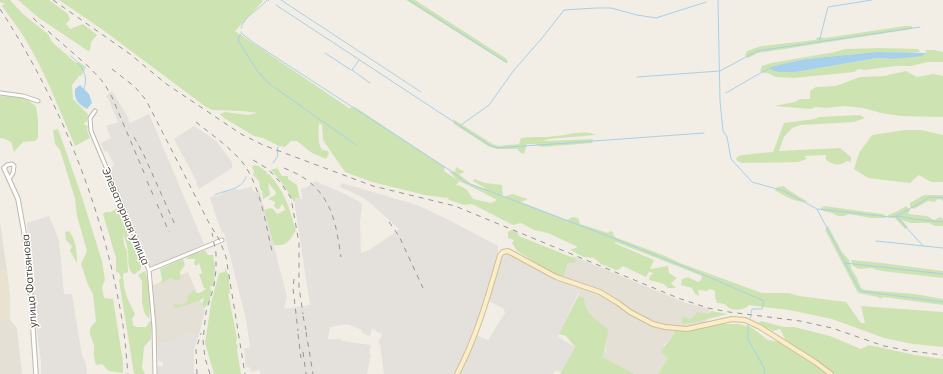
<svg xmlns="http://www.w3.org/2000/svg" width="943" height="374" font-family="Mulish,sans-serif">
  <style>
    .residential { fill: #e5e0d5 }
    .industrial { fill: #e4e0db }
    .education { fill: #eae2d1 }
    .green { fill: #cee3b2; fill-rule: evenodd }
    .water { fill: #a7d0ea }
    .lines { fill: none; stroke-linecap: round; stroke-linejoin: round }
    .stream { stroke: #a7d0ea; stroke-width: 1 }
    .minor-casing { stroke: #bfb8ad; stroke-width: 5 }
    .tertiary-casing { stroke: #bfb8ad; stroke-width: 5.5 }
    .secondary-casing { stroke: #cebf99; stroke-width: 6 }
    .minor { stroke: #fff; stroke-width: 3 }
    .tertiary { stroke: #fff; stroke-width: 3.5 }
    .secondary { stroke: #faedc8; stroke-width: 4 }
    .rail { stroke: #959595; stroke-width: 1; stroke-dasharray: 5 5; stroke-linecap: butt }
    .labels { text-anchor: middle; stroke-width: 3; stroke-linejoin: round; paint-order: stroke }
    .street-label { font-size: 11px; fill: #443e36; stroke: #fff }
  </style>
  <rect width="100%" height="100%" fill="#f2eee6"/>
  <path class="residential" d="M0,222L7,270L0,271Z
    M573,256L686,303L710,309L706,326L675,331L672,337L664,345L668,358L658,374H635L601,357L606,350V337L609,329L600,324L590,313L583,303L584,297L578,296L579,291L562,283L568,263Z
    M188,272L205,311L199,334L183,335L179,340L169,343L157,344L153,285Z
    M0,318L10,320L17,328L22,374H0Z"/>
  <path class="industrial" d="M112,91L129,119L128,120L130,123L149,114L204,244L151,267L109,170L114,165L108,152L104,151L101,143L111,138L106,126L118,122L108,98H106L107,95Z
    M194,126L202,131L217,142L232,162V168L199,189L196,184L197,182L174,139Z
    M315,181L345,194L360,202L362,204L360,223L361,253L369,250L393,234L399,229L369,202L360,196L340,187L342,183L417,205L447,219L498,246V251L478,317L463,356L453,374H384L380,344L378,342L382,335V334L377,332L376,330L372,329L370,336L362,333V330L347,324L330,327L328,339H340L342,341L371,345L369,354H371L367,374H260V370L251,372L249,367H246L244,349L250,347L246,319L224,233L222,232L217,220L210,197L221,195L222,192L236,189L239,190L251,187L255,193L258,191L260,192L287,297L284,309L310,305L294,199H302L301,188H306Z
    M49,216L59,240L64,294H72L82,356L86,364L87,374H41V362L33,300L27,223Z
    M506,254H511L538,268L537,270L544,273L579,291L558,337L575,347L561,372L555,371L553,374H460L476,335L488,340L505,313L504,309L489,301L501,256Z
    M199,334L194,350V374H157L158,366H163V362L158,361L157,344L169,343L179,340L183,335Z"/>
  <path class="education" d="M7,270L10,295V320L0,318V271Z"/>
  <path class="green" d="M0,0H10L24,15L48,34L52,42L76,63L79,62L86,67L82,75L79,76L72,85L73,99L88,114L87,121L84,123L85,125L88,126L87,130L90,138L75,146C59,109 45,71 24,37C17,26 9,16 2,6L5,3H3L0,2Z
    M18,0H49L68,14L70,19L66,24L70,29L83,24L97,35L91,42L90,50L88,51L39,18Z
    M59,0H261L263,1L235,31L349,108L355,107L445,167L444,171L457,180L449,171L455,172L456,167L465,172L459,174L471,184L485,189V188L473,181L474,179L485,183L502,185L503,197L512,194L528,199L521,202L567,220L573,217L578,218L580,224L608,233L610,231L613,232L614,236L617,238L663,255L680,263L762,293H789L799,296L846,302L861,323H865L861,306L943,312V347L913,344L884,338L832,319L789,310L749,305C746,309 737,311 732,309C725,307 728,303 717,303L715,297V291L710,289L707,291L698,290L699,296L695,294L692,288L681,285L682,279L688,277L698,282L701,280L702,276L616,242L614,243L654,260L650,269L668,266L669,273L677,278L671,283L676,288H668L664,284L649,280L650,276L654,273L649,272L646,277L623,266L618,270H616L601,264L594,258L584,257L570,250L578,247L548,233L534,230L521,223L513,225L472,204L464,205L449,200L447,197L446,198L425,195L372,182L345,172L323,140L322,125L319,123C319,128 317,145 322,149C323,150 327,151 328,151L329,153L326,159L312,153L297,141H291L285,147L279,146L263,138L254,136L224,118L220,114L225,112L248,115L257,113L242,111L212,110L206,107L103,30ZM459,181C472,187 485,193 497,200L491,203L473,199L467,190L459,185L456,186Z
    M406,0H415L507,59L508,63H506Z
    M905,26H912V29L758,53L748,58L745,55L747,51L761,46L815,40L818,37L825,38Z
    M880,48L918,49L920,52L908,53L876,52L805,59L771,67L796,72L877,58L893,59L925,54L926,50H934L943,52V62H928L911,66H895L864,70L859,69L854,72L794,78L776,77L767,73L760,72L762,66L771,63L835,52L845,49Z
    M906,71L917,77L933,74L943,76V117L901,116L881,113L863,108L845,106L826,108L816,107L811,109L774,106L795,102L800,99H810V91L816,87L836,86L860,77L884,76Z
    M0,96L25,98L36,106L38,120V138L35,141L23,142L14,152L11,142L5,139L0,138Z
    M860,115L865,118L854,122L801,125L792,128L784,137L779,151L840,148L851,157V162L847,161C838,167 834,165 826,160V155L804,156L807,159L798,162L742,163L736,160L737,157L741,155L773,152L784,123L815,119L819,117Z
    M453,119L491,143L498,146L519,144L521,138C532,136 544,138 555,136C565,136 587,129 595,135L549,139L543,141L593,139L592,143L542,147L534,144H527L524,154L521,153L517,149H497L488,146L454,124Z
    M58,129L81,194L102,261L105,280L102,287L104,298L113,299L123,362V373L109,371L102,364L96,365C95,362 94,358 94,355C93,352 95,348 94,345C90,333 86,332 96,321L93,294L88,285L81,264L87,251L77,216L75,199L60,150L55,144L53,130Z
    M905,130H921L943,135V182H931L919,175L910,183L868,178L854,169L859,153L872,135Z
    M254,165L258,166L267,172L266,174H269C286,194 288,205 296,230C290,240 287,247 274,245L264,210L271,208L273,209L277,214L285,210L284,206L282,204L279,209H277L274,206L275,202L268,199L275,195L276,192L268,183L270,195L263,199L262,191L260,189L259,181L253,175L254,171L252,167Z
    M277,168L282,176H288V179L297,185L300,199L296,198L294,202C287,190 281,181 271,170Z
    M784,186L790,191L808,202C796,203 784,196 775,190L777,187Z
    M924,195H943V201L940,199L936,200L935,202L928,201L914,209L910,207V203Z
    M824,206L882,214L885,215V218H871L849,214L844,216H838L832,213L823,211L821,208Z
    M906,206L910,210L908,214L927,216L934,220L940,217L943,219V226H935L929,223H911L902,220L908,227L905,229L895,218H889L888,215L898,211Z
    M116,209L121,210L124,218L125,226L128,230L129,238L138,254L141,266V269L135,274H133C127,268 129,261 128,253C128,247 125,239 123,234L124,245L127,251L128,272L123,274C124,294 127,297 135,314L132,319L133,325L136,327H146L150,321L152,322L151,339L144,347L142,368L145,374H134L119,280L121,278L119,273L116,272V258L103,214L106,212H111Z
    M828,226L842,252L849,260L852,270L857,278L861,288L865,290L915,294L943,299V305L883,297L880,299L878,297L858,293L825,230Z
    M511,230L517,232L519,236L576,259L575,263H568L563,279L555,275L517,251L512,243L514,240L508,238V232Z
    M69,231C76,240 77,252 77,263L70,251L72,246L66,240L65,232Z
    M205,250L208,255H213L215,268L214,286H210C213,293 210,301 205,308L203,307L202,304L204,298L196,302L176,308L173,306L175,304L181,305L186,303L188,299L187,296L194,290L196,293C201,293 204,291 206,288H204L199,274L202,273L199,263L196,266L194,264L195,259H186C191,254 199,253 205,250Z
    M183,259L185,265L180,272L181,278L177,281L171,278L165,281L161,284L162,279L160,269Z
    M851,260L882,263L943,271V278L890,272L876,270L872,268L859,269L853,266Z
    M225,267L229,278L230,294L228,293L237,338L236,343L238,347L237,350L241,374H214L205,343L211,303L219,273L225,272Z
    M145,271C149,278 151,311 149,319L144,312L142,302V281L138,275Z
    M578,296L584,297C583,310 599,323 609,329C605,340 607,347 602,357L635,374H560L575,347L566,336L559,334Z
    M711,311L728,314L692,323L682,324V317H686L688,319L693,318L697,312L708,314Z
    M761,321L784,327H794L830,336L861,349L869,345L915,355L943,359V374H658L668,358L661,352C665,344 672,339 675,331L724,324H738L751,327L768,340L787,343L780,329L773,331L759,323Z"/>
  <path class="water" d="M876,52L926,53L922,56L893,59L877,58L796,72H779L772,70L770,67L805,59Z
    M80,85L89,94L92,103L87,109C78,104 74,100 75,89Z"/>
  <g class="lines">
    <path class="stream" d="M268,0L269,1
      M281,0L421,92
      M409,0L506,62
      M718,0L720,101L723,131L727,137L731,159L752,182L784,191L817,209L860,291L943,302
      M276,5L489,145L497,148L704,133
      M241,28C244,16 259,10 267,0
      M241,32L242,34L254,43L454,173L465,182L608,236L702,274L764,301L762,309H752L751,313
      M241,34L238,38L239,42L256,69L267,82L356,145
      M819,42L828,7L872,0
      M325,53L351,70
      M71,56C81,65 89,74 84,89
      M359,60L352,70L370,83
      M637,77L720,71L757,51L920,27
      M726,93L755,76L771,68
      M461,125L489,105L514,70L543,37L564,10L596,8H611L637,15L656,18L706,2
      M273,163L278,156L277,151L278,147
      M215,195C226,189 241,191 246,177
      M818,209L890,217L896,216L923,246
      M897,216L930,197L943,198
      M897,216L913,219L943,222
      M876,241L943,248
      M845,263L943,274
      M750,318L751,316
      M748,325V339L765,370L764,374"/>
    <g class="minor-casing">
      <path id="minor" d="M0,93L23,96L38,101
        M95,111L90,118L91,131L149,270L154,327L155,374
        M4,168L7,165L12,164L14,166L13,173L9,179
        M149,270L222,240"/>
    </g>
    <g class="tertiary-casing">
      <path id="tertiary" d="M4,168L18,199L28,255L36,374"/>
    </g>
    <g class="secondary-casing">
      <path id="secondary" d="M457,374C477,336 488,296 500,255L503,252L508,251L556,277L600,292L618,303L630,312L653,324L665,327L687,329L732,319L745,320L760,327L815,362L831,374"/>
    </g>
    <use href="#minor" class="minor"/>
    <use href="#tertiary" class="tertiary"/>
    <use href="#secondary" class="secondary"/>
    <path class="rail" d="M53,0L130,54L165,83L241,134L263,145L373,186L455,206L678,298L708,308L729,312L800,321L832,328L884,346L910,351L943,355
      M0,9C60,101 102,206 121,314C125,334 126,354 128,374
      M33,18L89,67L104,83L112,97L145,175
      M112,69L135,87L146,100L209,223L220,241L226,257L245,374
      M196,122C212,135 230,147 243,163C261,188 265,222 272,251
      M134,137L143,153L176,227
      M253,160L268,169L281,183L291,198L299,243V287L303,314
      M284,168C291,171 298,174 304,178C333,198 336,225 341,257
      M147,181L154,197
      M157,204L169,232
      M389,222L399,236L423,288
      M294,279L293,288L298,331
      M303,316L306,330
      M306,332L313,374
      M298,334L301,358
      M303,352L306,374
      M197,374L196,350L201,333
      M210,374L205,358L203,340L206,312L214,286L216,270V253L212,233"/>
  </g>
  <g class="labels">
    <g class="street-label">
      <text transform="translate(126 216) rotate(67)" y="4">Элеваторная улица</text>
      <text transform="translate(29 281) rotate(-95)" y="4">улица Фатьянова</text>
    </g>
  </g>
</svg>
